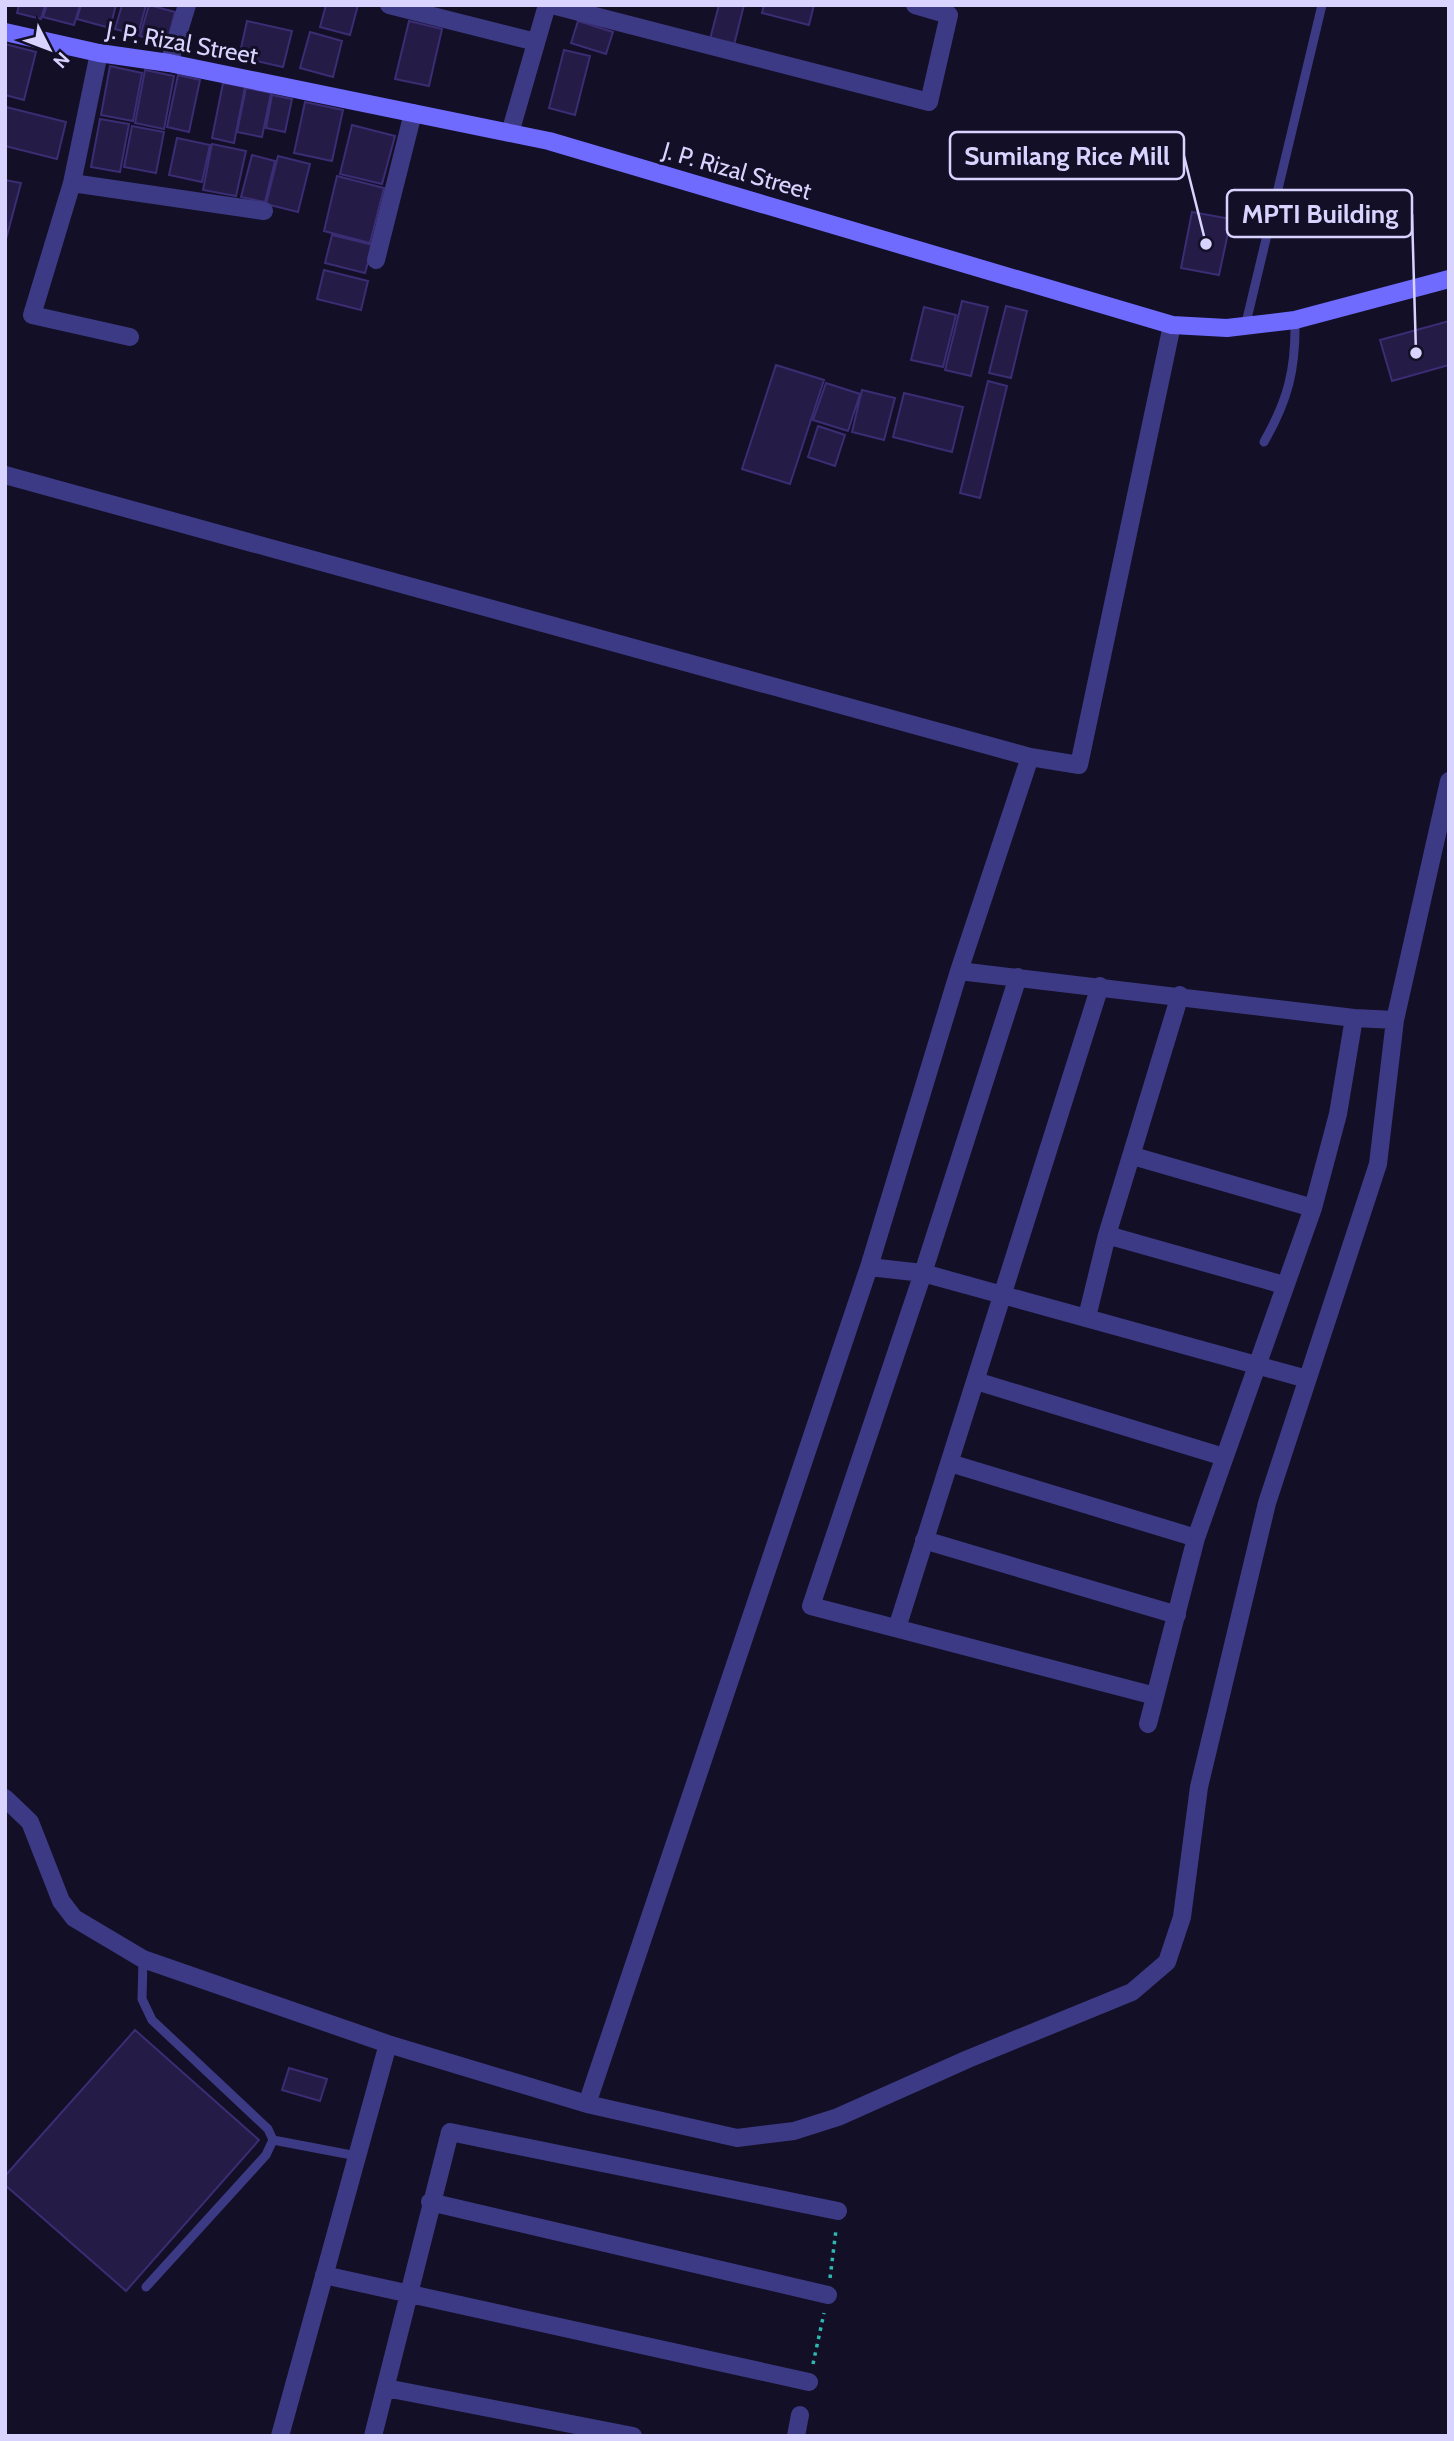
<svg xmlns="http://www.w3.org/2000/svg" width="1454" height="2441" font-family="Cabin,sans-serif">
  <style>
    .building { fill: #241b47; stroke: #3b2d73; stroke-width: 2 }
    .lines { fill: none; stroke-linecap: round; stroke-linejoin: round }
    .path { stroke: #2fb8b0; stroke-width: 3.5; stroke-dasharray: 3.5 5; stroke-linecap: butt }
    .service { stroke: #3d3a85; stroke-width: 9 }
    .minor { stroke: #3d3a85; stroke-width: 18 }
    .secondary { stroke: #6f6bff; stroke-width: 18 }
    .labels { text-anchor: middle; stroke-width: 6; stroke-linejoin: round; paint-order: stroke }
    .street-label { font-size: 24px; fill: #d9d4ff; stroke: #130f26 }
    .leader { fill: none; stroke: #d9d4ff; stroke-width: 2.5 }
    .callout-dot { fill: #d9d4ff; stroke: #130f26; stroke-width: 2.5 }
    .callout { fill: #130f26; stroke: #d9d4ff; stroke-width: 2.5 }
    .callout-label { font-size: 26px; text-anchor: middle; font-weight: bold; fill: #d9d4ff }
  </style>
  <rect width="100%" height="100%" fill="#130f26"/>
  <path class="building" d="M19,5H45L41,19L17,13Z
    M47,5H80L74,25L43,17Z
    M81,5H116L110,28L77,19Z
    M122,5H146L138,35L115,29Z
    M149,5L175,12L167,44L140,36Z
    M326,5H358L350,35L320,27Z
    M719,5H744L734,45L710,39Z
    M764,5H814L809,25L762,13Z
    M247,21L292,31L283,67L239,57Z
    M409,21L442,29L429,86L395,79Z
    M578,21L613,32L606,54L571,43Z
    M310,32L342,41L333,77L300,68Z
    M5,44L36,52L24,100L5,95Z
    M564,50L590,56L575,115L549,108Z
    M110,66L142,73L133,121L101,115Z
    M145,70L174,76L164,129L135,123Z
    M178,75L200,80L189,132L167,127Z
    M223,83L245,87L234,143L212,138Z
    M246,88L271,93L262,137L237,132Z
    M272,95L292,99L285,132L266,128Z
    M305,102L343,110L332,161L294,153Z
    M6,107L66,122L57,159L5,146Z
    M100,119L129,124L120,172L91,167Z
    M352,125L395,136L382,184L340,174Z
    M132,126L164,132L156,173L124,167Z
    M177,138L210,145L202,182L169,175Z
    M212,144L246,151L236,196L203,190Z
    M252,155L275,161L265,202L241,197Z
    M278,156L310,164L298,212L266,204Z
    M337,176L384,188L370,243L324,231Z
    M5,180L21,183L5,243Z
    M1192,212L1231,219L1219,275L1181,268Z
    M332,235L373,245L365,273L325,263Z
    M324,270L368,281L361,310L317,299Z
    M962,301L988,307L971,376L945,370Z
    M1006,306L1027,311L1011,378L989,373Z
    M924,307L956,315L943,367L911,360Z
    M1449,321V365L1392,381L1380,340Z
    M776,365L824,380L790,484L742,469Z
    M988,381L1007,386L980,498L960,493Z
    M826,383L860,394L848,431L813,420Z
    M862,390L895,398L884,440L852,432Z
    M904,393L963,407L952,452L893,437Z
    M818,426L845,435L835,466L808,457Z
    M135,2030L259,2140L126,2291L5,2185V2176Z
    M289,2068L327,2079L320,2101L282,2090Z"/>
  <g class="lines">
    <path class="path" d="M830,2278L836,2230
      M813,2364L824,2313"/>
    <path class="service" d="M1245,327L1322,5
      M1264,442C1288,400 1296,369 1295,320
      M143,1959L142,1999L152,2020L268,2129L273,2140L266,2155L146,2287
      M273,2140L357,2156"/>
    <path class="minor" d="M389,5L536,42
      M552,5L929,102L949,15L915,5
      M99,53L72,183L32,315L130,337
      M169,63L187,5
      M510,133L547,5
      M72,183L264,211
      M376,260L413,113
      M5,475L1030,757L1079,765L1172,325
      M959,971L1354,1018L1395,1020
      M1018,977L923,1273L811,1606L1155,1696
      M1133,1156L1313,1208
      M1107,1235L1284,1285
      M869,1267L923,1273L1307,1379
      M1087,1317L1107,1235L1180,995
      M976,1381L1224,1457
      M950,1463L1196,1538
      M924,1540L1177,1615
      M897,1628L1100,986
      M1148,1724L1196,1538L1313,1208L1338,1114L1354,1018
      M5,1798L30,1822L61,1901L74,1918L143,1959L388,2044L587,2104L737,2138L794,2131L838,2117L968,2059L1132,1992L1167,1962L1182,1917L1199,1787L1267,1503L1378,1164L1395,1020L1449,781
      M587,2104L869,1267L959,971L1030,757
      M430,2202L828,2295
      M324,2275L809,2382
      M386,2388L633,2436
      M280,2436L388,2044
      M373,2436L450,2132L838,2211
      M796,2436L800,2415"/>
    <path class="secondary" d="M5,32L99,53L169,63L549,141L1172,325L1227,328L1295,320L1449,279"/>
  </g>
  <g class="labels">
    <g class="street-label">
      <text transform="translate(182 43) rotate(10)" y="8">J. P. Rizal Street</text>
      <text transform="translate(737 171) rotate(16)" y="8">J. P. Rizal Street</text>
    </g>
  </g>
  <path class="leader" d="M1206 244L1184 156M1416 353L1412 214"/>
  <g class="callout-dot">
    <circle cx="1206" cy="244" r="7"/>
    <circle cx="1416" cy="353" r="7"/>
  </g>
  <g class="callout">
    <rect x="950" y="132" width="234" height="47" rx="7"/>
    <rect x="1227" y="190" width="185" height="47" rx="7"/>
  </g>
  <g class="callout-label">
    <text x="1067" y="165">Sumilang Rice Mill</text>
    <text x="1320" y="223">MPTI Building</text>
  </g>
  <rect width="1454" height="2441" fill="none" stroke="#d9d4ff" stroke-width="14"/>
  <g transform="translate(49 49) rotate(132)" stroke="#130f26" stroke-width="5" paint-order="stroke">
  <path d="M0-5L12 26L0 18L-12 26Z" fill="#d9d4ff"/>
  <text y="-10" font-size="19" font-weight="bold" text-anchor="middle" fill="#d9d4ff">N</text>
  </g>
</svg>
